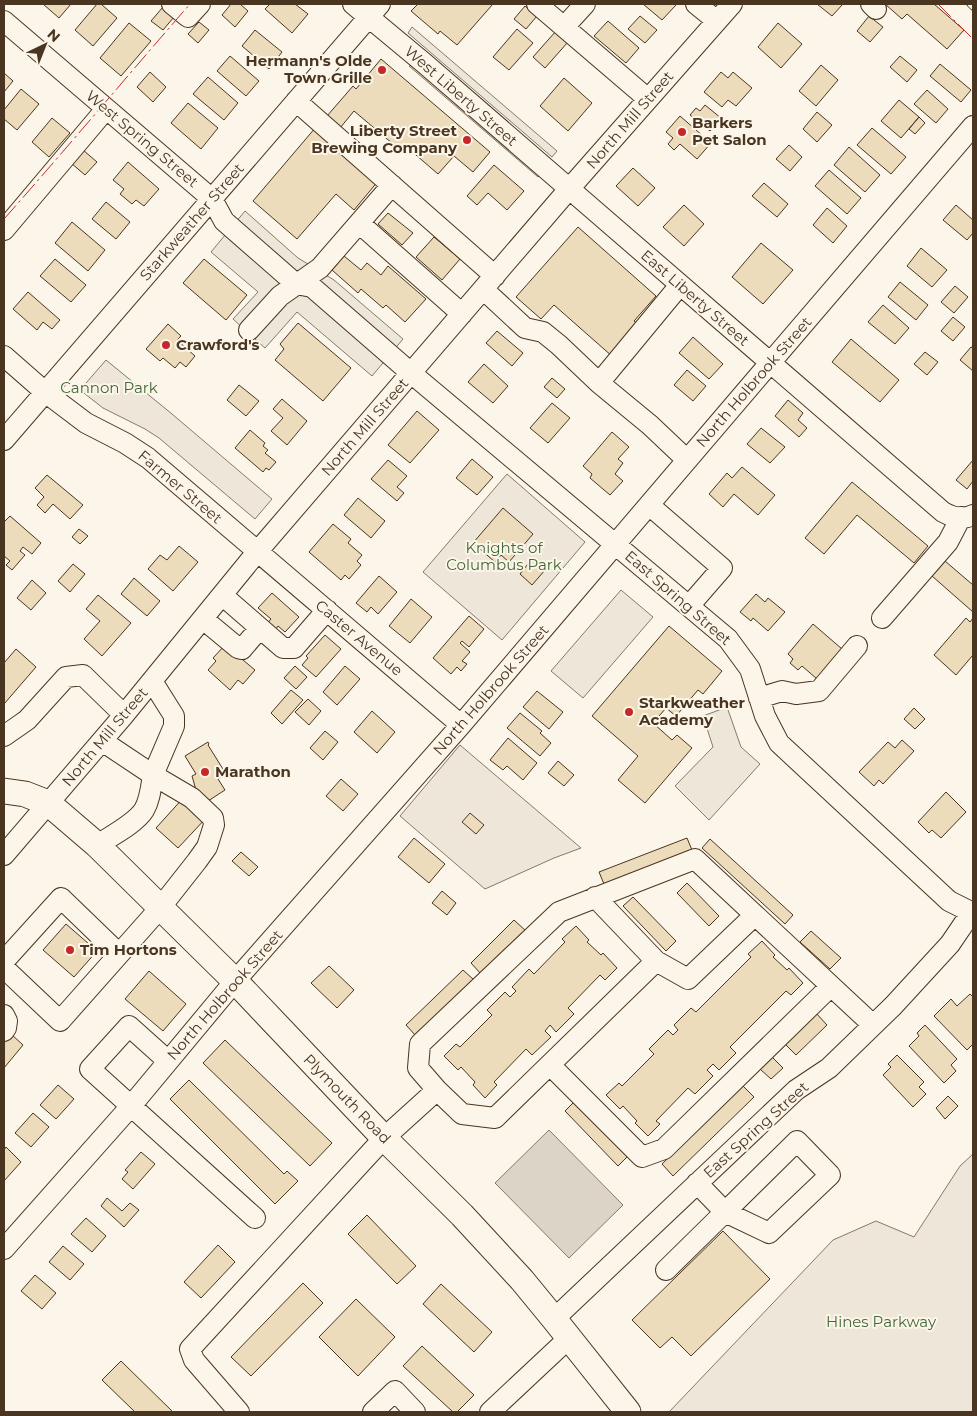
<svg xmlns="http://www.w3.org/2000/svg" width="977" height="1416" font-family="Montserrat,sans-serif">
  <style>
    .green { fill: #ede6d9; stroke: #887966 }
    .parking { fill: #ede7d9; stroke: #887966 }
    .water { fill: #dcd4c6; stroke: #887966 }
    .building { fill: #ecdcbc; stroke: #4a3520 }
    .lines { fill: none; stroke-linecap: round; stroke-linejoin: round }
    .minor-casing { stroke: #4a3520; stroke-width: 22 }
    .major-casing { stroke: #4a3520; stroke-width: 27 }
    .minor { stroke: #fbf6e9; stroke-width: 20 }
    .major { stroke: #fbf6e9; stroke-width: 25 }
    .rail-casing { stroke: #4a3520; stroke-width: 5.5 }
    .rail { stroke: #fbf6e9; stroke-width: 4; stroke-dasharray: 11; stroke-linecap: butt }
    .power { stroke: #c62828; stroke-width: 1; stroke-dasharray: 18 4 2.5 4; stroke-linecap: butt }
    .poi-dot { fill: #c62828; stroke: #fbf6e9; stroke-width: 2 }
    .labels { text-anchor: middle; stroke-width: 4; stroke-linejoin: round; paint-order: stroke }
    .poi-label { font-size: 15px; font-weight: bold; fill: #4a3520; stroke: #fbf6e9; text-anchor: start }
    .street-label { font-size: 15px; fill: #4a3520; stroke: #fbf6e9 }
    .park-label { font-size: 15px; fill: #436837; stroke: #fbf6e9 }
  </style>
  <rect width="100%" height="100%" fill="#fbf6e9"/>
  <path class="green" d="M106,360L172,414L272,499L255,519L159,438L145,429L103,408L80,390Z
    M507,474L585,542L502,640L423,572Z
    M460,745L581,848L554,858L485,889L400,816Z
    M973,1154V1412H669L833,1240L876,1221L914,1237L960,1166Z"/>
  <path class="parking" d="M412,27L557,151L552,157L408,33Z
    M418,63L543,171L538,177L409,66Z
    M245,211L298,258L334,280L403,339L372,376L297,312L265,348L233,319L258,292L211,252Z
    M621,590L653,617L583,698L551,671Z
    M727,707L741,747L760,764L709,820L675,786L713,747L703,716Z"/>
  <path class="water" d="M549,1130L623,1205L569,1258L495,1183Z"/>
  <path class="building" d="M43,4H71L59,18Z
    M97,4H101L117,18L93,46L75,30Z
    M231,4H240L248,11L235,27L222,15Z
    M270,4H295L308,14L292,33L265,9Z
    M418,4H493L457,45L440,31L438,34L411,11Z
    M643,4H675L676,5L662,20Z
    M817,4H843L832,16Z
    M885,4H934L964,30L947,49L907,14L902,19Z
    M525,6L537,16L526,29L514,19Z
    M163,7L174,17L163,30L151,21Z
    M640,16L657,30L645,43L628,29Z
    M869,16L883,27L870,42L857,31Z
    M608,21L639,48L626,63L594,36Z
    M199,22L209,30L198,43L188,34Z
    M129,23L151,41L121,76L100,58Z
    M778,23L802,44L781,68L758,47Z
    M517,29L533,43L509,70L493,57Z
    M255,30L282,52L269,69L242,46Z
    M556,31L568,42L545,68L533,57Z
    M230,56L259,81L246,96L217,71Z
    M900,56L917,70L907,82L890,67Z
    M381,59L490,152L473,172L454,156L438,174L409,149L405,154L354,111L340,128L327,116L353,86L356,89Z
    M940,64L971,90L961,102L930,76Z
    M821,65L838,80L816,106L799,91Z
    M150,72L166,87L153,102L137,87Z
    M721,72L728,78L733,72L752,88L736,106L728,100L722,107L704,92Z
    M4,73L13,81L4,92Z
    M208,77L238,103L224,120L193,94Z
    M564,78L592,103L568,131L540,106Z
    M21,89L39,104L17,130L4,119V110Z
    M927,90L948,109L936,123L914,104Z
    M899,100L919,117L901,138L881,121Z
    M188,103L218,128L201,149L171,123Z
    M705,105L721,118L710,131L690,115L696,108L700,111Z
    M817,112L832,125L817,142L803,129Z
    M680,116L711,143L697,159L680,144L674,150L668,144L673,138L666,132Z
    M919,117L925,123L915,134L909,129Z
    M52,118L70,133L49,157L32,142Z
    M316,127L379,180L354,210L336,194L297,239L253,201Z
    M872,128L906,157L891,174L857,145Z
    M789,145L802,157L790,171L776,159Z
    M849,147L880,175L865,192L834,165Z
    M83,150L97,162L85,175L71,163Z
    M128,162L159,189L144,206L136,200L132,204L120,194L124,189L113,180Z
    M494,165L524,191L507,210L488,193L477,205L467,196Z
    M633,168L655,188L638,206L616,186Z
    M829,170L861,198L847,214L815,186Z
    M764,183L788,204L777,217L752,196Z
    M106,202L130,222L116,239L92,219Z
    M684,205L704,224L684,246L663,227Z
    M956,205L973,220V233L967,240L943,220Z
    M827,208L847,226L833,243L813,225Z
    M388,213L413,233L402,245L378,224Z
    M72,222L105,250L88,271L55,243Z
    M578,227L656,296L634,321L640,326L613,357L554,305L541,319L516,297Z
    M434,237L460,259L442,280L416,257Z
    M761,243L793,270L763,304L732,277Z
    M921,248L947,270L932,287L907,266Z
    M344,256L361,270L367,263L381,275L388,266L426,299L405,322L386,305L383,308L361,289L358,293L332,270Z
    M55,259L86,285L71,302L40,276Z
    M204,259L247,295L226,320L183,283Z
    M900,282L928,305L916,320L888,297Z
    M955,286L968,297L954,313L941,302Z
    M28,292L60,320L52,329L43,322L37,330L13,309Z
    M883,305L909,328L895,344L868,322Z
    M953,317L965,327L953,341L941,331Z
    M298,323L351,368L323,401L275,360L284,349L280,344Z
    M168,324L181,336L177,340L195,356L186,367L180,362L175,368L163,358L160,361L146,349Z
    M497,331L523,353L512,366L486,343Z
    M693,337L723,364L709,379L679,353Z
    M851,339L899,380L880,402L832,362Z
    M971,347L973,348V371L960,360Z
    M925,352L938,362L927,375L914,364Z
    M484,364L508,386L493,403L468,382Z
    M687,370L706,386L693,401L674,385Z
    M552,378L565,389L557,398L544,387Z
    M239,385L259,401L246,416L227,400Z
    M282,399L307,421L287,445L271,431L283,418L273,409Z
    M788,400L803,413L798,420L807,428L799,437L775,416Z
    M552,403L570,418L548,443L530,428Z
    M417,411L439,430L410,463L388,445Z
    M761,428L785,447L770,463L747,444Z
    M250,430L265,443L263,446L268,450L265,453L276,462L269,470L266,468L263,472L235,448Z
    M612,432L629,447L618,459L623,463L615,474L623,481L610,495L590,478L592,474L583,466Z
    M472,459L493,477L477,495L456,478Z
    M388,460L407,476L397,487L404,493L397,501L371,479Z
    M973,460V481L967,489L956,480Z
    M742,467L775,495L758,515L734,494L723,507L709,494L727,473L732,478Z
    M47,475L83,505L70,519L53,504L45,513L37,505L44,497L35,488Z
    M852,482L928,546L914,563L857,515L824,554L805,538Z
    M358,498L385,521L371,538L344,515Z
    M503,508L533,534L509,562L501,555L495,562L473,543Z
    M10,516L41,543L32,554L23,547L20,551L25,555L12,570L6,565L10,561L4,556V522Z
    M333,524L351,539L348,543L362,555L357,561L361,565L349,579L345,575L341,580L309,552Z
    M79,529L88,536L80,544L72,537Z
    M179,546L198,562L173,591L148,569L160,555L167,560Z
    M532,559L545,570L532,585L520,574Z
    M945,561L973,585V612L932,576Z
    M73,564L85,574L70,592L58,581Z
    M379,576L397,592L378,614L371,607L367,612L356,603Z
    M134,578L160,601L147,616L121,594Z
    M32,580L46,593L31,610L17,598Z
    M272,593L299,617L285,632L278,626L273,633L265,626L271,619L258,608Z
    M756,594L765,602L768,598L785,612L768,631L753,618L751,621L740,612Z
    M98,595L131,623L102,656L84,639L100,621L86,609Z
    M411,599L432,617L410,643L389,626Z
    M469,616L484,629L469,647L462,641L460,643L470,652L462,661L467,664L461,671L457,667L451,674L433,658Z
    M966,618L970,622L973,618V655L956,675L934,655Z
    M813,624L842,649L817,679L802,666L798,670L790,663L793,659L788,654Z
    M669,626L722,671L703,694L698,690L676,716L666,708L653,723L672,740L677,735L692,748L645,803L618,780L638,756L592,716Z
    M325,635L341,649L316,677L302,665L308,658L306,656Z
    M225,645L255,670L243,684L238,680L230,690L208,670L216,661L213,658Z
    M16,649L36,667L4,704V663Z
    M295,666L307,677L296,689L284,678Z
    M345,666L360,679L337,705L323,692Z
    M291,690L303,700L282,724L271,713Z
    M537,691L563,712L549,729L523,707Z
    M308,699L321,711L309,725L295,712Z
    M914,708L925,719L915,729L904,719Z
    M372,711L395,732L377,753L354,732Z
    M520,713L542,731L540,733L551,743L540,756L507,728Z
    M325,731L338,742L323,760L310,748Z
    M508,738L537,763L523,780L507,766L503,770L490,760Z
    M902,740L914,751L883,784L879,780L874,786L859,772L888,742L895,748Z
    M208,742L209,744L208,745L226,774L218,779L225,790L208,801L196,790L192,776L196,774L185,756Z
    M558,761L574,775L564,786L548,773Z
    M341,779L358,794L343,811L326,796Z
    M946,792L966,812L941,838L932,830L929,833L918,822Z
    M185,796L207,817L178,848L156,828Z
    M470,813L484,825L476,834L462,822Z
    M414,838L445,864L429,883L398,857Z
    M687,838L692,850L604,884L599,872Z
    M710,839L793,915L785,924L702,848Z
    M241,852L258,867L249,876L232,861Z
    M687,883L719,916L709,926L677,893Z
    M442,891L456,903L447,915L432,903Z
    M633,897L676,941L666,951L623,906Z
    M514,920L526,931L481,974L471,963Z
    M66,924L97,951L74,977L43,950Z
    M576,926L589,940L587,942L601,955L603,953L617,968L605,980L600,975L568,1008L574,1014L556,1032L550,1025L545,1031L551,1037L532,1055L526,1049L494,1082L497,1085L485,1098L473,1085L475,1082L461,1067L458,1070L444,1056L456,1044L460,1047L492,1015L487,1010L505,992L510,997L516,991L512,987L529,969L534,974L565,942L562,939Z
    M811,931L841,958L830,969L800,942Z
    M762,941L775,955L773,957L787,970L789,968L803,983L791,995L786,991L730,1047L736,1053L719,1070L713,1064L707,1070L713,1076L695,1094L688,1088L656,1121L660,1124L648,1136L635,1123L637,1121L623,1106L620,1109L606,1095L619,1083L622,1086L654,1054L649,1049L668,1030L673,1035L678,1030L674,1025L691,1008L696,1012L751,957L748,954Z
    M329,966L354,990L337,1008L311,983Z
    M463,970L474,980L416,1036L406,1025Z
    M149,971L186,1004L163,1031L125,999Z
    M970,994L973,997V1044L967,1050L934,1016L951,999L957,1006Z
    M816,1013L827,1025L796,1055L784,1043Z
    M925,1025L957,1059L951,1065L956,1071L944,1083L909,1046L919,1036L917,1033Z
    M11,1034L23,1045L4,1068V1042Z
    M225,1040L332,1143L310,1166L203,1063Z
    M897,1055L924,1082L919,1087L926,1094L913,1107L883,1075L891,1067L888,1064Z
    M772,1057L783,1068L771,1079L760,1069Z
    M189,1080L284,1174L287,1171L298,1181L275,1204L170,1099Z
    M58,1085L74,1099L56,1119L40,1105Z
    M743,1086L754,1097L673,1176L662,1164Z
    M948,1096L958,1106L945,1119L936,1108Z
    M575,1101L628,1156L618,1166L565,1111Z
    M33,1113L49,1127L31,1147L15,1133Z
    M6,1147L21,1162L4,1181V1150Z
    M141,1152L155,1164L133,1189L122,1179L128,1172L125,1170Z
    M107,1198L122,1211L130,1203L139,1210L124,1227L101,1206Z
    M367,1215L416,1266L397,1284L348,1234Z
    M86,1218L106,1236L92,1252L71,1234Z
    M723,1231L770,1279L691,1356L672,1337L660,1348L632,1320Z
    M218,1245L235,1262L201,1298L184,1282Z
    M63,1246L84,1264L70,1280L49,1262Z
    M35,1275L56,1293L42,1309L21,1291Z
    M303,1283L323,1303L251,1376L231,1357Z
    M441,1284L492,1332L474,1352L423,1304Z
    M356,1299L395,1337L358,1376L319,1337Z
    M422,1346L474,1395L457,1412H453L403,1366Z
    M121,1361L173,1412H135L102,1380Z"/>
  <g class="lines">
    <g class="minor-casing">
      <path id="minor" d="M172,4L188,17L200,4
        M353,4L424,63L943,512C952,517 963,520 973,515
        M537,4L648,99
        M696,4L717,21
        M871,4L876,9
        M4,21L212,199L224,221L296,284L312,287L411,373L728,639L750,669L765,716L779,743L949,901L973,913
        M564,27L585,4
        M296,101L495,276
        M359,223L462,314
        M4,230L106,109
        M483,289L525,328L543,332L559,345L599,383L650,425L687,460
        M249,330L280,296L320,268L392,185
        M4,356L45,392L86,423L125,443L148,458L461,725
        M599,383L680,285
        M4,440L380,4
        M649,505L722,568L689,606
        M222,595L283,648H294L327,610
        M882,618L948,542L961,517
        M203,619L238,648L242,649L260,628
        M759,698L782,691L796,694L819,691L857,646
        M4,736L27,720L66,677L83,675L124,715
        M102,741L153,775L174,726V716L152,681
        M4,855L124,715L257,552L569,189L732,4
        M595,897L656,961
        M755,915L873,1025
        M4,961L61,898L119,954
        M4,968L60,1021L160,908L197,861L207,847L214,825L213,818L192,798L153,775C151,787 150,800 144,810C135,824 111,836 97,845
        M4,1015L7,1021L6,1028L4,1031
        M168,1061L129,1026L90,1069L255,1218
        M550,1065L642,1157L664,1149L831,986
        M4,1249L131,1106L235,981L461,725L770,363L973,126
        M666,1270L725,1212L769,1233L830,1175L797,1141L725,1212L697,1183
        M554,1319L796,1090L829,1068L893,1006L950,944L971,913
        M239,1412L194,1360L190,1349L384,1138L437,1090L462,1114L495,1118L656,961L688,979L755,915L695,859L559,912L420,1044L418,1068L437,1090
        M373,1412L395,1391L415,1412
        M490,1412L569,1338"/>
    </g>
    <g class="major-casing">
      <path id="major" d="M4,791L25,794L48,803L97,845L235,981L384,1138L462,1215L522,1280L554,1319L628,1412"/>
    </g>
    <use href="#minor" class="minor"/>
    <use href="#major" class="major"/>
    <g class="rail-casing">
      <path id="rail" d="M969,4L973,8"/>
    </g>
    <use href="#rail" class="rail"/>
    <path class="power" d="M938,4L973,39
      M4,219C67,148 128,75 190,4"/>
  </g>
  <g class="poi-dot">
    <circle cx="382" cy="70" r="5"/>
    <circle cx="682" cy="132" r="5"/>
    <circle cx="467" cy="140" r="5"/>
    <circle cx="166" cy="345" r="5"/>
    <circle cx="629" cy="712" r="5"/>
    <circle cx="205" cy="772" r="5"/>
    <circle cx="70" cy="950" r="5"/>
  </g>
  <g class="labels">
    <g class="poi-label">
      <text x="372" y="66" text-anchor="end">Hermann's Olde<tspan x="372" dy="17">Town Grille</tspan></text>
      <text x="692" y="128">Barkers<tspan x="692" dy="17">Pet Salon</tspan></text>
      <text x="457" y="136" text-anchor="end">Liberty Street<tspan x="457" dy="17">Brewing Company</tspan></text>
      <text x="176" y="350">Crawford's</text>
      <text x="639" y="708">Starkweather<tspan x="639" dy="17">Academy</tspan></text>
      <text x="215" y="777">Marathon</text>
      <text x="80" y="955">Tim Hortons</text>
    </g>
    <g class="street-label">
      <text transform="translate(461 96) rotate(41)" y="5">West Liberty Street</text>
      <text transform="translate(630 120) rotate(-49)" y="5">North Mill Street</text>
      <text transform="translate(142 139) rotate(40)" y="5">West Spring Street</text>
      <text transform="translate(192 222) rotate(-49)" y="5">Starkweather Street</text>
      <text transform="translate(695 298) rotate(41)" y="5">East Liberty Street</text>
      <text transform="translate(754 382) rotate(-49)" y="5">North Holbrook Street</text>
      <text transform="translate(365 427) rotate(-49)" y="5">North Mill Street</text>
      <text transform="translate(180 487) rotate(40)" y="5">Farmer Street</text>
      <text transform="translate(678 598) rotate(41)" y="5">East Spring Street</text>
      <text transform="translate(359 638) rotate(40)" y="5">Caster Avenue</text>
      <text transform="translate(491 690) rotate(-49)" y="5">North Holbrook Street</text>
      <text transform="translate(105 737) rotate(-50)" y="5">North Mill Street</text>
      <text transform="translate(225 995) rotate(-49)" y="5">North Holbrook Street</text>
      <text transform="translate(347 1099) rotate(46)" y="5">Plymouth Road</text>
      <text transform="translate(756 1130) rotate(-42)" y="5">East Spring Street</text>
    </g>
    <g class="park-label">
      <text x="109" y="393">Cannon Park</text>
      <text x="504" y="553">Knights of<tspan x="504" dy="17">Columbus Park</tspan></text>
      <text x="881" y="1327">Hines Parkway</text>
    </g>
  </g>
  <rect width="977" height="1416" fill="none" stroke="#4a3520" stroke-width="10"/>
  <g transform="translate(45 45) rotate(43)" stroke="#fbf6e9" stroke-width="4" paint-order="stroke">
  <path d="M0-4L9 19L0 12L-9 19Z" fill="#4a3520"/>
  <text y="-8" font-size="14" font-weight="bold" text-anchor="middle" fill="#4a3520">N</text>
  </g>
</svg>
